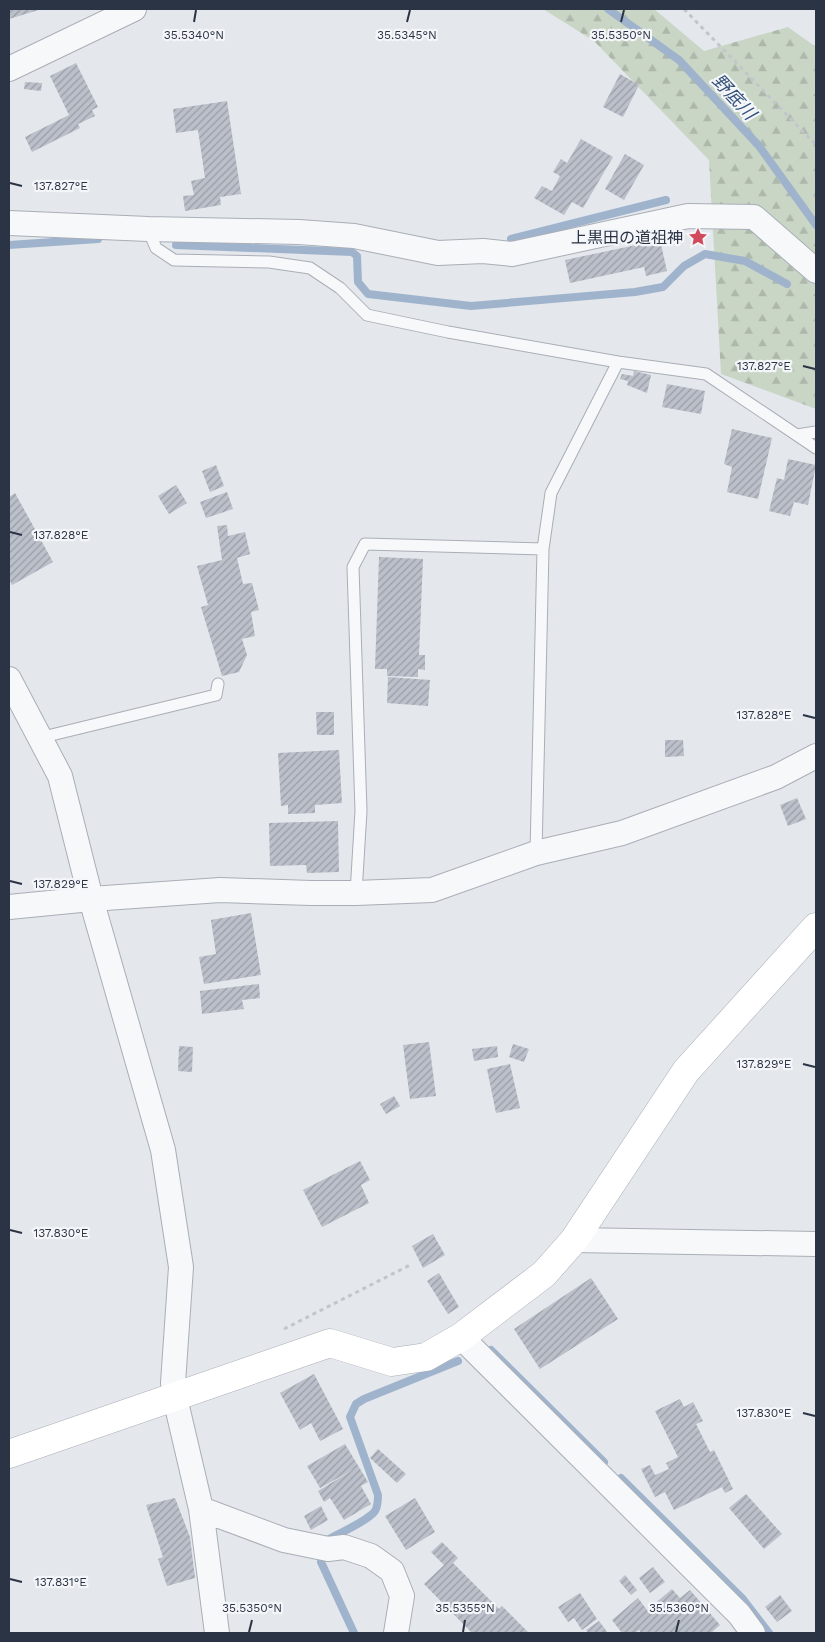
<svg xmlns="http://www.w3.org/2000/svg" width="825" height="1642" font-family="'Work Sans','Noto Sans JP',sans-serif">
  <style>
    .forest { fill: url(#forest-firs) }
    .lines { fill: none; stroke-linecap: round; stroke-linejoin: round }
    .stream { stroke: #9fb4cc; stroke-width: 8 }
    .building { fill: url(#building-hatch) }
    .lane-casing { stroke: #a9aeb7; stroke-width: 13 }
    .street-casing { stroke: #a9aeb7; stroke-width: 26 }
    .secondary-casing { stroke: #a9aeb7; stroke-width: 29 }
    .path { stroke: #c2c5cb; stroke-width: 3; stroke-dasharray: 4 4; stroke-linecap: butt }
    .lane { stroke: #f7f8fa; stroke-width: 11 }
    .street { stroke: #f7f8fa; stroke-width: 24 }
    .secondary { stroke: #fff; stroke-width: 28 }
    .ticks { fill: none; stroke: #2b3445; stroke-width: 2 }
    .labels { text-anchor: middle; stroke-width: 4.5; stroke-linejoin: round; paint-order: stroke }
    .poi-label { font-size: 16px; fill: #2b3445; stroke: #f4f6f9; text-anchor: end }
    .water-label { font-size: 18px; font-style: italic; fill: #34527a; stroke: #f4f6f9 }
    .ticks-label { font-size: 12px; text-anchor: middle; fill: #2b3445; stroke: #f4f6f9; stroke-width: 4.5; stroke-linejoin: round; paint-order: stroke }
  </style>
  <defs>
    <pattern id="forest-firs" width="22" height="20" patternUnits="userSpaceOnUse" patternTransform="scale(1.25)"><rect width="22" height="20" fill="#c9d6c5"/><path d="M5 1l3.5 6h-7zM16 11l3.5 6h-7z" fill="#adb8ab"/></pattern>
    <pattern id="building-hatch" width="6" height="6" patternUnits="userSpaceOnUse" patternTransform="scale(1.25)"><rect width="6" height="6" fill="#bbc0ca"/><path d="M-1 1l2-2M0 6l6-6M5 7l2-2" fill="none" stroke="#989da6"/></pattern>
  </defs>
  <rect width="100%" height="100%" fill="#e4e7ec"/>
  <path class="forest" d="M543,9H654L704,51L788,27L816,47V409L721,374L709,160L594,41Z"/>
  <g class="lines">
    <path class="stream" d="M608,9L679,60L759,146L816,225
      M511,239L666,200
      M9,245L98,239
      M176,245L352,252L357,256L358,282L368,294L471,306L635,292L663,287L684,266L705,254L745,261L787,284
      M491,1350L604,1462
      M621,1478L742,1598L769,1633
      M329,1539C340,1533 369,1520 375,1511C378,1506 378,1500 378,1495L350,1417L356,1404L364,1399L458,1361
      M321,1562L354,1633"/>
  </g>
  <path class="building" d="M9,9H42L9,19Z
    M76,63L98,107L92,110L95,116L78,124L80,128L32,152L25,137L69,115L50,76Z
    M620,74L639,85L623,117L603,107Z
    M25,82L42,83L41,91L24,89Z
    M227,101L241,194L220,197L221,205L185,211L183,196L194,195L191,181L205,178L198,130L176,133L173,109Z
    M581,139L613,157L583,208L572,202L564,215L534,198L542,186L552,191L560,176L553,172L561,159L567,163Z
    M625,154L644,165L624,200L605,189Z
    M660,240L667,271L646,276L644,267L570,283L565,260Z
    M634,371L651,375L647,393L627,385L628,381L620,379L622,374L633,376Z
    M667,384L705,391L701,414L662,407Z
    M732,429L772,438L758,499L727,492L732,467L724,464Z
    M788,459L816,465L808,505L794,502L790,516L769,511L777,478L784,480Z
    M216,465L224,486L210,492L202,471Z
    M176,485L187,503L169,514L158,496Z
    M227,492L233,509L206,518L200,502Z
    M15,493L53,562L12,585L9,579V497Z
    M227,525L228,536L245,532L250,554L237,558L243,584L252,583L259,610L251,612L255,636L242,639L247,655L239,672L222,676L201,607L208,605L197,566L222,560L217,526Z
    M379,557L423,559L419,655H425V670L418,669V677L387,676V669H375Z
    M388,677L430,680L428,706L387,703Z
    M316,712H334V735H317Z
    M665,740H683L684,756L665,757Z
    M339,750L342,803L315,805V813L288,814V805L281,806L278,753Z
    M797,798L806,819L788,826L780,805Z
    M338,821L339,872L307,873L306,865L270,866L269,823Z
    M251,913L261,975L204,984L199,957L216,954L211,920Z
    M259,984L260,998L242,1000L244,1009L202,1014L200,991Z
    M429,1042L436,1096L410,1099L403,1045Z
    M513,1044L529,1049L524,1062L509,1057Z
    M179,1046L193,1047L192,1072L178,1071Z
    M497,1046L498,1057L474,1061L472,1049Z
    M510,1064L520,1108L496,1113L487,1069Z
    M394,1096L400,1106L386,1114L380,1104Z
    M360,1161L370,1180L361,1185L369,1203L322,1227L303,1190Z
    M433,1234L445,1255L423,1268L412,1246Z
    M439,1273L459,1307L448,1314L427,1281Z
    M591,1278L618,1319L540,1369L514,1329Z
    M314,1374L343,1429L320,1441L311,1423L300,1430L280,1393Z
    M680,1399L684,1407L693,1402L703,1421L696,1424L710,1452L714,1450L733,1489L725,1493L722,1487L674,1510L665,1492L655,1497L641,1469L650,1465L655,1475L669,1469L666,1463L678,1457L655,1411Z
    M345,1444L368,1482L361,1486L371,1504L344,1520L330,1498L324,1502L318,1491L356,1468L320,1488L307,1466Z
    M378,1449L406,1474L397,1483L370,1458Z
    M746,1494L782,1534L764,1549L729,1508Z
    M175,1498L190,1537L195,1578L167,1586L158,1559L163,1557L146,1505Z
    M415,1498L435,1532L406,1550L385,1516Z
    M321,1506L328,1520L311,1530L304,1516Z
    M442,1542L458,1558L453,1563L499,1609L502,1606L529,1633H472L424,1584L444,1565L431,1552Z
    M653,1567L665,1582L650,1593L639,1578Z
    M625,1575L637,1590L631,1595L619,1581Z
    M672,1589L680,1598L690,1590L720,1625L711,1633H641L639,1630L635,1633H622L612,1620L638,1598L647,1610Z
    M580,1593L597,1619L582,1630L574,1618L568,1622L558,1607Z
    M780,1595L792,1611L777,1622L765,1607Z
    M599,1621L608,1633H588L586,1630Z"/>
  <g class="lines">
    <g class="lane-casing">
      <path id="lane" d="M148,229L156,248L174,260L269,262L310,268L340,288L367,315L448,332L618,362L706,374L816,448
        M797,435L816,432
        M39,738L216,695L218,684
        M536,853L543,549L551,493L618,362
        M356,893L361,811L353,567L365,544L543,549"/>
    </g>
    <g class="street-casing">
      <path id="street" d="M9,69L134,9
        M9,223L148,229L299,232L354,236L438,253L483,251L512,254L688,216L754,217L816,271
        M9,679L60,776L91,899L163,1150L181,1267L173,1383L175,1398L201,1509L217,1633
        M9,907L91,899L220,890L311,893H356L432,890L536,853L622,833L776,777L816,756
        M574,1240L816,1244
        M461,1337L739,1614L753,1633
        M201,1509L284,1540L328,1549L344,1547L371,1556L392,1571L402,1596L396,1633"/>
    </g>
    <g class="secondary-casing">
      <path id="secondary" d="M9,1454L330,1343L392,1362L426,1357L461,1337L544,1274L574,1240L686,1071L816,927"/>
    </g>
    <path class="path" d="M684,9L816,145
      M284,1329L412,1264"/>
    <use href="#lane" class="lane"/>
    <use href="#street" class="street"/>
    <use href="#secondary" class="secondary"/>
  </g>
  <path class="ticks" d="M194,22L196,10M407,22L410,10M621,22L624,10M10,183L22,186M803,366L815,369M10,532L22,535M803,715L815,718M10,881L22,884M803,1064L815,1067M10,1230L22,1233M803,1413L815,1416M10,1579L22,1582M249,1632L252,1620M463,1632L465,1620M676,1632L679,1620"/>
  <defs>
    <g id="sight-bare" transform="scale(1.5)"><path d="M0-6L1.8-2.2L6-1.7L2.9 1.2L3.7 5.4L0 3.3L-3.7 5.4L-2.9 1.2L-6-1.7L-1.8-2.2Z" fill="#d1495b" stroke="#f4f6f9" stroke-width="2.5" paint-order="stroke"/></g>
  </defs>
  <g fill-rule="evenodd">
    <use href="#sight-bare" x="698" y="237"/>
  </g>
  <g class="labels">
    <g class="poi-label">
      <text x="683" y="243">上黒田の道祖神</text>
    </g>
    <g class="water-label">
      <text transform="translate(734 97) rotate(47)" y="6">野底川</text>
    </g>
  </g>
  <g class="ticks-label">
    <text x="194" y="39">35.5340°N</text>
    <text x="407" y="39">35.5345°N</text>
    <text x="621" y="39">35.5350°N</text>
    <text x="61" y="190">137.827°E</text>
    <text x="764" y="370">137.827°E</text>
    <text x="61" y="539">137.828°E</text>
    <text x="764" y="719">137.828°E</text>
    <text x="61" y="888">137.829°E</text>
    <text x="764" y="1068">137.829°E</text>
    <text x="61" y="1237">137.830°E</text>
    <text x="764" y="1417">137.830°E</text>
    <text x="61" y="1586">137.831°E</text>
    <text x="252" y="1612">35.5350°N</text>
    <text x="465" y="1612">35.5355°N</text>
    <text x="679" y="1612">35.5360°N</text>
  </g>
  <rect width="825" height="1642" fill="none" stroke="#2b3445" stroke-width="20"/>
</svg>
